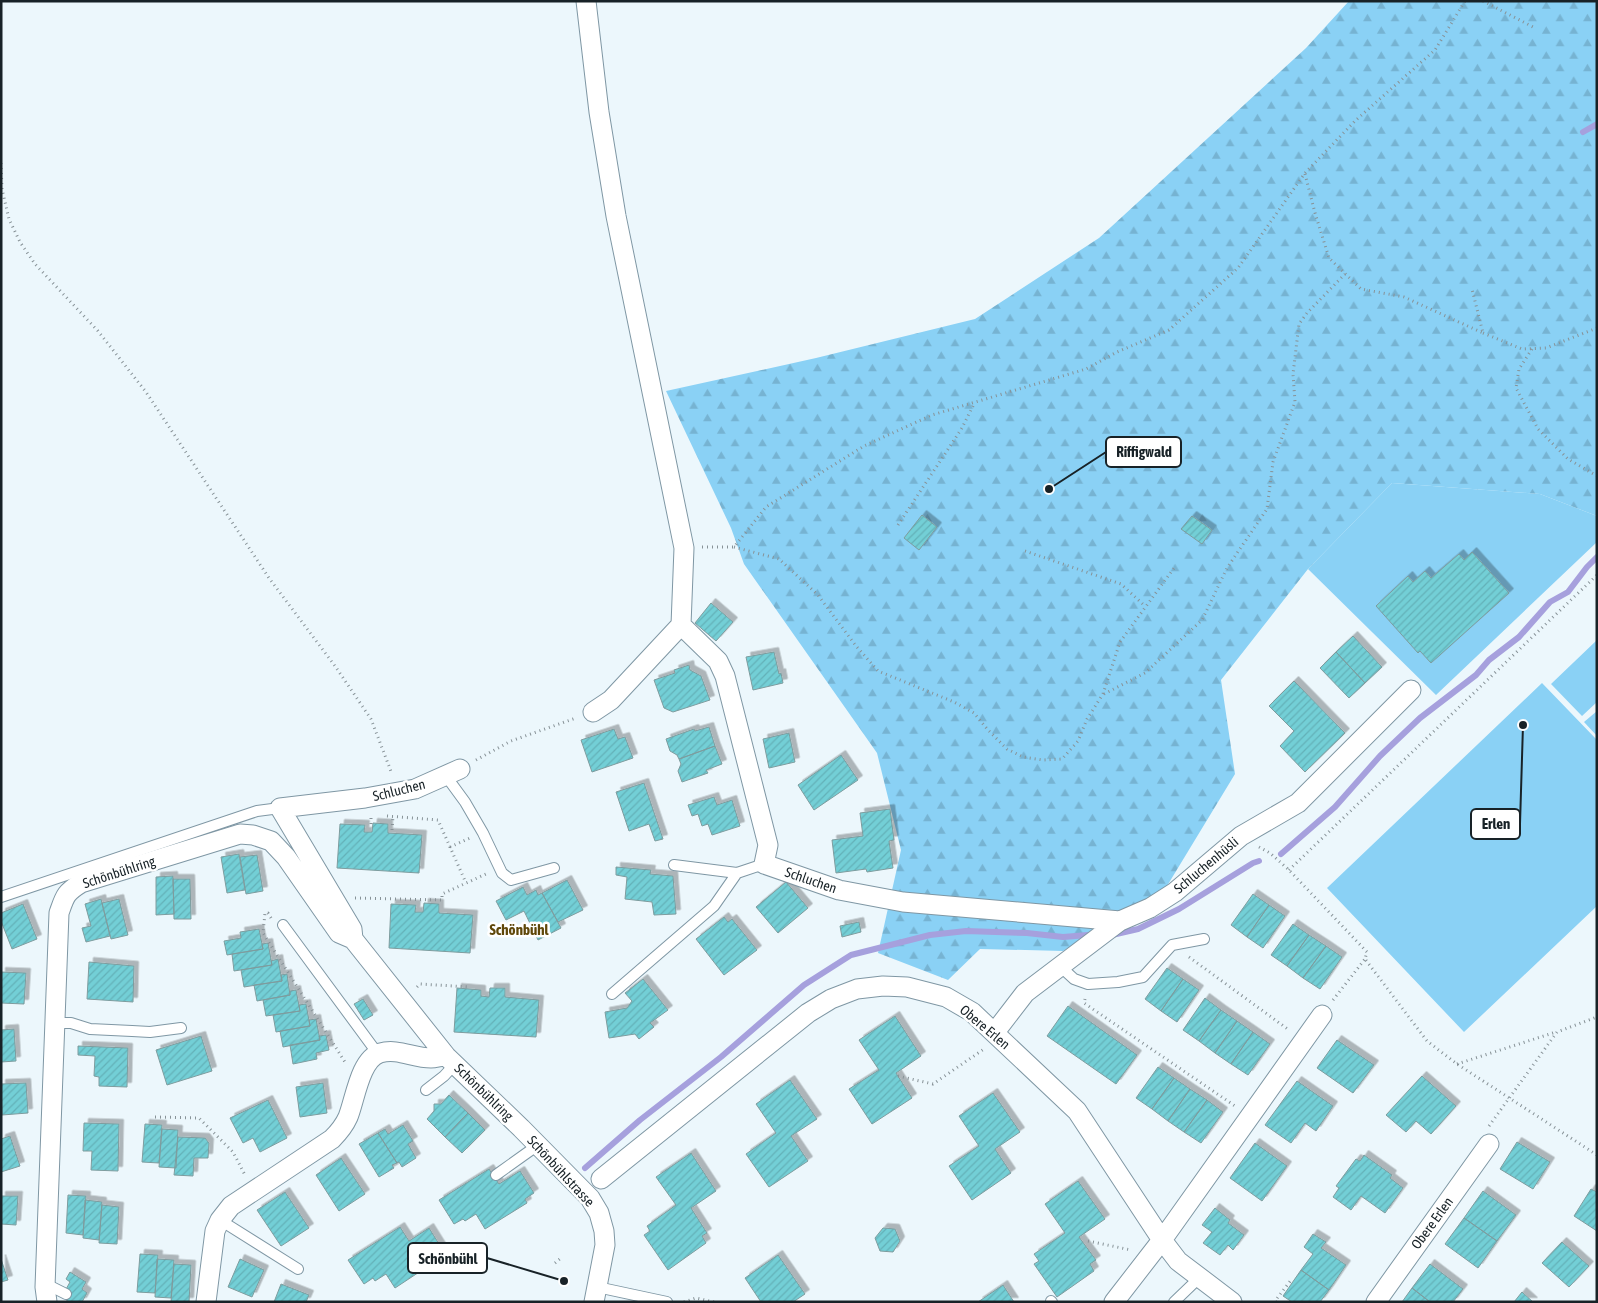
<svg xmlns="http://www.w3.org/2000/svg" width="1598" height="1303" font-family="'Asap Condensed',sans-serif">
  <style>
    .grass { fill: #8ad1f5 }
    .forest { fill: url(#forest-firs) }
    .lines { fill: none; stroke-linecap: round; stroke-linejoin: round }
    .stream { stroke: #a6a0dd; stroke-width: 6 }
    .building { fill: url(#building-hatch); stroke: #7e9c9e; filter: url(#shadow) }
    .service-casing { stroke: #7f97a4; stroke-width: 12 }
    .minor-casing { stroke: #7f97a4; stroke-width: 21 }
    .path { stroke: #879297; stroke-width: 3; stroke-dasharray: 1 4; stroke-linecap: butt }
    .service { stroke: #fff; stroke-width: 10 }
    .minor { stroke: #fff; stroke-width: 19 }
    .labels { text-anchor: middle; stroke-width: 5; stroke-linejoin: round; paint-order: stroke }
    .street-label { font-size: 14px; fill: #182227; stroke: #fff }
    .neighbourhood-label { font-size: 15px; font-weight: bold; fill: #5f4709; stroke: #fff }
    .leader { fill: none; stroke: #182227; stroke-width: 2 }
    .callout-dot { fill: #182227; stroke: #fff; stroke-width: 2 }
    .callout { fill: #fff; stroke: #182227; stroke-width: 2 }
    .callout-label { font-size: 15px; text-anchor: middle; font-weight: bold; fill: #182227 }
  </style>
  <defs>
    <pattern id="forest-firs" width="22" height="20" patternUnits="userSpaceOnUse" patternTransform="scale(1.25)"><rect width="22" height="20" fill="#8ad1f5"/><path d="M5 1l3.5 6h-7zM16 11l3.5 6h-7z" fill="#76b3d2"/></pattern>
    <pattern id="building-hatch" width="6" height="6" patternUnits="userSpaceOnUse" patternTransform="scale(1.25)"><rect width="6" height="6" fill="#73cfd6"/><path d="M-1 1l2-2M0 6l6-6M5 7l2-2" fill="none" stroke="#63b1b8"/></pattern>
    <filter id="shadow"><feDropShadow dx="4.5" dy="-4.5" stdDeviation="0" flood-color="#0004"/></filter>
  </defs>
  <rect width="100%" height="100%" fill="#ecf7fc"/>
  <path class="grass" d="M1392,483L1540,494L1597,516V542L1436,695L1308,569Z
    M1597,640V702L1582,716L1551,684Z
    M1542,683L1597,740V906L1464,1032L1327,888Z
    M1597,711V736L1584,722Z"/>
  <path class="forest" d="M1349,1H1597V516L1540,494L1392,483L1308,569L1221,680L1235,774L1167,886L1063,951L980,949L948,980L878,953L901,850L877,753L744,564L731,528L666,391L816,358L975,319L1099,238L1306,48Z"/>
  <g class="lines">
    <path class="stream" d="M1583,132L1597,124
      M1281,854L1335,807L1380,756L1420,718L1476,675L1489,660L1519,637L1550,602L1568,592L1587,567L1597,557
      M1112,935L1138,929L1179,909L1253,863L1259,861
      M585,1168L640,1120L721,1057L804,985L851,955L930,935L966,931L1027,933L1063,937L1088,935"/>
  </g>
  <path class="building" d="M922,515L937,527L919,550L904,538Z
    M1192,516L1212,530L1202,544L1181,529Z
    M1472,552L1509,593L1431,663L1420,651L1418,653L1376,606L1408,576L1413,582L1425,571L1431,578L1459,554L1464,560Z
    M711,603L733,622L716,641L695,623Z
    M1353,636L1382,667L1365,683L1336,652Z
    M774,652L779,674L781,673L783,683L753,690L746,657Z
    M1336,652L1365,683L1349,698L1320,668Z
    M689,665L690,670L701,676L710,700L673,712L664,708L654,680L675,673L674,670Z
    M1294,681L1345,733L1305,772L1280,746L1294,731L1269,706Z
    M709,727L715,746L679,759L677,755L670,751L666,739L694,729L695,731Z
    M614,729L618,739L625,737L633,758L592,772L581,740Z
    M789,733L795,762L769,768L763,739Z
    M715,746L722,764L706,770L708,773L682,782L678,771L681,764L679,759Z
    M841,755L858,780L814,810L798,785Z
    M644,783L663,839L655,841L649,824L629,831L616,792Z
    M714,797L717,805L732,800L740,826L712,835L708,824L702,826L698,814L692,816L688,805Z
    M890,809L894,840L889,841L893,868L867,872L866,869L836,873L832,840L863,836L860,813Z
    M373,823L388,824V833L422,835L419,873L337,868L340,824L365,825L364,832H372Z
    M239,854L245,890L227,893L221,857Z
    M257,855L263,891L246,894L240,857Z
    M616,867L651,870L650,874L673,876L676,914L654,915L652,902L625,899L627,877L616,875Z
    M173,876L174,914L156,915V877Z
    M173,879H190L191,919H174Z
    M567,880L583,910L558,922L542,893Z
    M786,882L808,908L778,933L756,907Z
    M523,887L527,895L536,890L538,895L542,893L561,928L538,940L524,911L506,920L496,901Z
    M1253,894L1269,905L1247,937L1231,925Z
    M101,899L110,936L86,942L82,928L91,926L85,904Z
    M119,899L128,935L111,939L102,903Z
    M424,903L439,904V913L473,915L470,953L389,948L391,904L416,905L415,912H423Z
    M23,904L37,939L12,949L1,921V913Z
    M1269,905L1285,916L1263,948L1247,937Z
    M724,917L728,922L732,919L757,950L724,975L696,939Z
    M859,922L861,932L842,937L840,926Z
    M1293,924L1309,935L1287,966L1271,955Z
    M259,929L263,949L227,955L224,941L241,938L240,932Z
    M1309,935L1326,946L1303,978L1287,966Z
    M268,943L272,965L234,971L232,954L263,949L262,944Z
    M1326,946L1342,957L1320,989L1303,978Z
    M278,959L282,981L244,987L241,970L272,965L271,961Z
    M89,962L134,966L133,1002L87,999Z
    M1167,968L1183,979L1161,1011L1145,999Z
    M1,972L26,973L24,1004L1,1003Z
    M287,974L290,995L257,1001L254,985L282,981L281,975Z
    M643,979L668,1010L650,1023L654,1027L639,1039L635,1034L609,1038L605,1012L627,1008L632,1001L625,993Z
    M1183,979L1199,990L1177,1022L1161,1011Z
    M457,988L481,990V996L489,997L490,988H505V997L539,1000L536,1037L454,1032Z
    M296,990L300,1011L266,1016L263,1000L290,995V991Z
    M1205,998L1221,1010L1199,1041L1183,1030Z
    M363,999L373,1015L364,1020L354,1004Z
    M306,1004L310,1026L276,1032L273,1015L300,1011L299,1005Z
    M1068,1006L1137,1055L1116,1084L1047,1036Z
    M1221,1010L1237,1021L1215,1053L1199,1041Z
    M895,1016L921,1056L896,1073L912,1098L872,1124L849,1089L879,1070L859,1040Z
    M316,1019L320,1040L283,1047L280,1031L310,1026L309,1020Z
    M1237,1021L1253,1032L1231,1064L1215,1053Z
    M14,1029L16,1061L1,1062V1030Z
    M1253,1032L1270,1044L1248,1075L1231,1064Z
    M326,1035L329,1050L316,1053L317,1059L293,1064L290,1045L320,1040L319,1036Z
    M201,1036L212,1071L167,1085L156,1050Z
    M1337,1040L1374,1065L1353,1093L1317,1068Z
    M78,1046L128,1048L127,1087L99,1086V1077L94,1076L95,1056L78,1055Z
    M1158,1067L1174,1078L1152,1109L1136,1098Z
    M1422,1076L1456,1106L1431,1134L1416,1121L1406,1132L1386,1115Z
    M1174,1078L1190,1089L1168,1121L1152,1109Z
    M790,1080L817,1119L791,1136L808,1161L769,1187L746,1154L776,1133L756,1104Z
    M1297,1081L1333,1106L1316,1131L1305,1123L1291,1143L1265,1125Z
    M26,1083L28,1113L2,1115L1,1084Z
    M323,1083L327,1113L300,1117L296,1087Z
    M1190,1089L1207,1100L1184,1132L1168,1121Z
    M993,1093L1020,1132L995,1149L1011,1173L972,1200L949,1166L979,1146L959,1116Z
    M449,1095L468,1113L445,1137L427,1119L434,1111V1104H441Z
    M268,1100L287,1138L260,1152L253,1138L243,1143L230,1118Z
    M1207,1100L1223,1112L1201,1143L1184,1132Z
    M468,1113L485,1130L462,1153L445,1137Z
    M84,1123L119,1124L118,1171L91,1170L92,1151H83Z
    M145,1124L162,1125L159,1163L142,1162Z
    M403,1125L413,1141L408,1144L416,1158L402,1167L399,1162L397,1163L378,1133L385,1129L388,1134Z
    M162,1129L178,1130L176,1168L159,1167Z
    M378,1133L397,1163L392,1165L394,1168L379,1177L359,1144Z
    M10,1136L20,1166L1,1172V1139Z
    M178,1137L205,1138L209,1143L208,1158H194L193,1176L174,1175Z
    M1517,1142L1550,1162L1533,1189L1500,1169Z
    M1255,1143L1287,1166L1262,1201L1230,1178Z
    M691,1153L716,1191L691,1208L707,1233L702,1236L706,1243L668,1270L644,1235L650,1231L647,1226L676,1205L656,1177Z
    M1364,1155L1392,1175L1390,1178L1403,1188L1385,1213L1361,1196L1351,1210L1333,1197L1339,1188L1336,1186L1356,1159L1360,1161Z
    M341,1158L365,1194L339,1211L316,1175Z
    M489,1169L499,1184L520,1171L534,1193L525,1199L527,1203L485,1229L476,1214L465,1221L463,1219L454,1224L439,1200Z
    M1078,1181L1105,1219L1079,1237L1096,1260L1090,1264L1094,1271L1057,1297L1034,1264L1039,1261L1034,1254L1065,1233L1045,1204Z
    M1591,1189L1597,1192V1231L1574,1216Z
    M1483,1191L1516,1215L1497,1241L1464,1218Z
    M285,1192L309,1228L281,1246L257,1210Z
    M68,1195L86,1196L83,1235L66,1233Z
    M1,1196H18L16,1225L1,1224Z
    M85,1200L102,1202L99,1240L83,1238Z
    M102,1205L119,1207L117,1244L99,1243Z
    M1215,1208L1230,1220L1228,1223L1244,1235L1233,1250L1228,1245L1220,1255L1203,1243L1212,1232L1202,1225Z
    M1464,1218L1497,1241L1478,1268L1445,1244Z
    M400,1227L409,1241L429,1228L444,1252L434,1258L436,1261L395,1288L386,1274L375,1281L373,1278L364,1284L348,1260Z
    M883,1228L895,1229L900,1241L893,1252L880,1251L875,1238Z
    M1313,1234L1326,1242L1321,1248L1346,1265L1329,1290L1301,1270L1313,1254L1304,1247Z
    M1562,1242L1589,1266L1569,1287L1542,1263Z
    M140,1254L158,1255L155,1293L137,1292Z
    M778,1255L805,1294L793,1302H761L745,1278Z
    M1,1259L8,1280L1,1282Z
    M157,1259L174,1260L171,1298L155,1297Z
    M240,1259L264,1270L252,1297L228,1287Z
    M174,1264L191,1265L189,1302H171Z
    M1430,1264L1463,1289L1453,1302H1430L1412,1288Z
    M1301,1270L1329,1290L1320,1302H1292L1283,1296Z
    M70,1272L86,1282L82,1289L87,1293L82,1302H66L71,1294L65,1291L70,1282L66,1279Z
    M281,1284L309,1295L306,1302H274Z
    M1003,1285L1014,1302H978Z
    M1412,1288L1430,1302H1402Z
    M1522,1292L1533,1302H1514Z"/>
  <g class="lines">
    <g class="service-casing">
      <path id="service" d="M446,776L465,802L483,833L502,873L511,880L554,868
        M674,865L737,873L764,864
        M1,897L257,811L280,808
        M283,925L378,1054
        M1061,967L1074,979L1088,984L1118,982L1143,977L1172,945L1204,939
        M612,994L714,906L737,873
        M55,1023H71L90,1029L132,1031L150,1032L181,1028
        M426,1090L444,1076L455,1064
        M496,1175L538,1145
        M220,1220L298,1269
        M45,1287H52L66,1294
        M597,1287L667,1302
        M1051,1301L1052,1302
        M1174,1302L1199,1278"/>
    </g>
    <g class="minor-casing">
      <path id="minor" d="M586,1L599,112L616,216L684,548L681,625L611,700L593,712
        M681,625L718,661L725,676L768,845L764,864L839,890L903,902L1120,921
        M353,939L352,929L280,808L365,798L415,789L460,769
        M995,1032L1025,993L1120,921L1150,908L1175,892L1241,836L1298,803L1411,690
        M601,1179L808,1013L831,999L857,989L883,986L907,987L946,997L972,1012L1077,1111L1162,1240L1178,1261L1232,1302
        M47,1302L45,1287L59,913C65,896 65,893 81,883L240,834L253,835L271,841L286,857L339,933L353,939L446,1056L521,1128L590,1198L599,1213L604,1231L605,1245L594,1302
        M206,1302L215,1231L220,1220L231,1206L332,1139C339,1132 344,1126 348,1117C355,1100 360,1059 380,1053C398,1048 413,1058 431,1058C436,1058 441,1056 446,1056
        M1114,1302L1162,1240L1322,1015
        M1376,1302L1489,1144"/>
    </g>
    <path class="path" d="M1483,1L1535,28
      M1,163L2,189L9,219L20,242L35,264L98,331L146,392L269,578L335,666L371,719L392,774
      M1305,174L1315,213L1329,258L1361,289L1404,297L1483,333L1472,289
      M1483,333L1522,349L1546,348L1597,328
      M1532,349L1519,369L1516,388L1538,429L1568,459L1597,476
      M898,525L962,428L974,404
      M702,547H734L766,507L864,446L932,415L1086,369L1117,352L1169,330L1238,268L1305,173L1356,120L1435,50L1465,1
      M734,547L779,559L818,595L856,646L878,671L954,702L974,713L988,730L1007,749L1023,757L1043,760L1062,759L1078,741L1087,719L1103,694L1120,642L1174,568
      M1025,551L1121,584L1145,606
      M1104,694L1145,673L1202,620L1227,568L1267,509L1273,462L1295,402L1293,374L1299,324L1307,313L1345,274
      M476,760L511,741L576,718
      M387,816L438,820L466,883
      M371,824V815
      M392,830L393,816
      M450,847L470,838
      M1259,847L1270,853L1289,870L1367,952L1365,959L1427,1041L1457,1064L1597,1155
      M1289,870L1597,575
      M355,898L442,900V894L486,874
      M271,918L268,913H265L263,933L345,1062
      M1189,957L1289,1030
      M417,987L420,984L470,987
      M1085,999L1084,1003L1235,1106
      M1333,1000L1365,959
      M1457,1064L1556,1032
      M898,1076L933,1084L984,1049
      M155,1117L199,1118L233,1152L245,1175
      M1489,1126L1557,1032L1597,1017
      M1088,1241L1131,1250
      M555,1263L562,1257
      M684,1302L696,1298L714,1302
      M1276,1302L1275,1301L1291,1280"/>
    <use href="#service" class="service"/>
    <use href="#minor" class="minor"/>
  </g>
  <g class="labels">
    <g class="street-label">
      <text transform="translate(399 790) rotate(-14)" y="5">Schluchen</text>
      <text transform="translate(1206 865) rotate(-40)" y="5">Schluchenhüsli</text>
      <text transform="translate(119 872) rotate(-18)" y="5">Schönbühlring</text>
      <text transform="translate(811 880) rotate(19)" y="5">Schluchen</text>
      <text transform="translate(985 1027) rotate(40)" y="5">Obere Erlen</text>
      <text transform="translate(484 1092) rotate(44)" y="5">Schönbühlring</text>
      <text transform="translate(561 1171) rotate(47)" y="5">Schönbühlstrasse</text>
      <text transform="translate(1432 1223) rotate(-54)" y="5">Obere Erlen</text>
    </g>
    <g class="neighbourhood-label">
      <text x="519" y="935">Schönbühl</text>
    </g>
  </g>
  <path class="leader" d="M1049 489L1106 452M1523 725L1520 824M564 1281L487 1258"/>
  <g class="callout-dot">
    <circle cx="1049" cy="489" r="5"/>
    <circle cx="1523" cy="725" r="5"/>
    <circle cx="564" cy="1281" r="5"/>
  </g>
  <g class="callout">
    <rect x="1106" y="437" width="75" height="30" rx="5"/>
    <rect x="1471" y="809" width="49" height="30" rx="5"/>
    <rect x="408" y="1243" width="79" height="30" rx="5"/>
  </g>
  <g class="callout-label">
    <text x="1144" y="457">Riffigwald</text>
    <text x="1496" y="829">Erlen</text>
    <text x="448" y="1264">Schönbühl</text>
  </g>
  <rect width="1598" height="1303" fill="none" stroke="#182227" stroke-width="5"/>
</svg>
